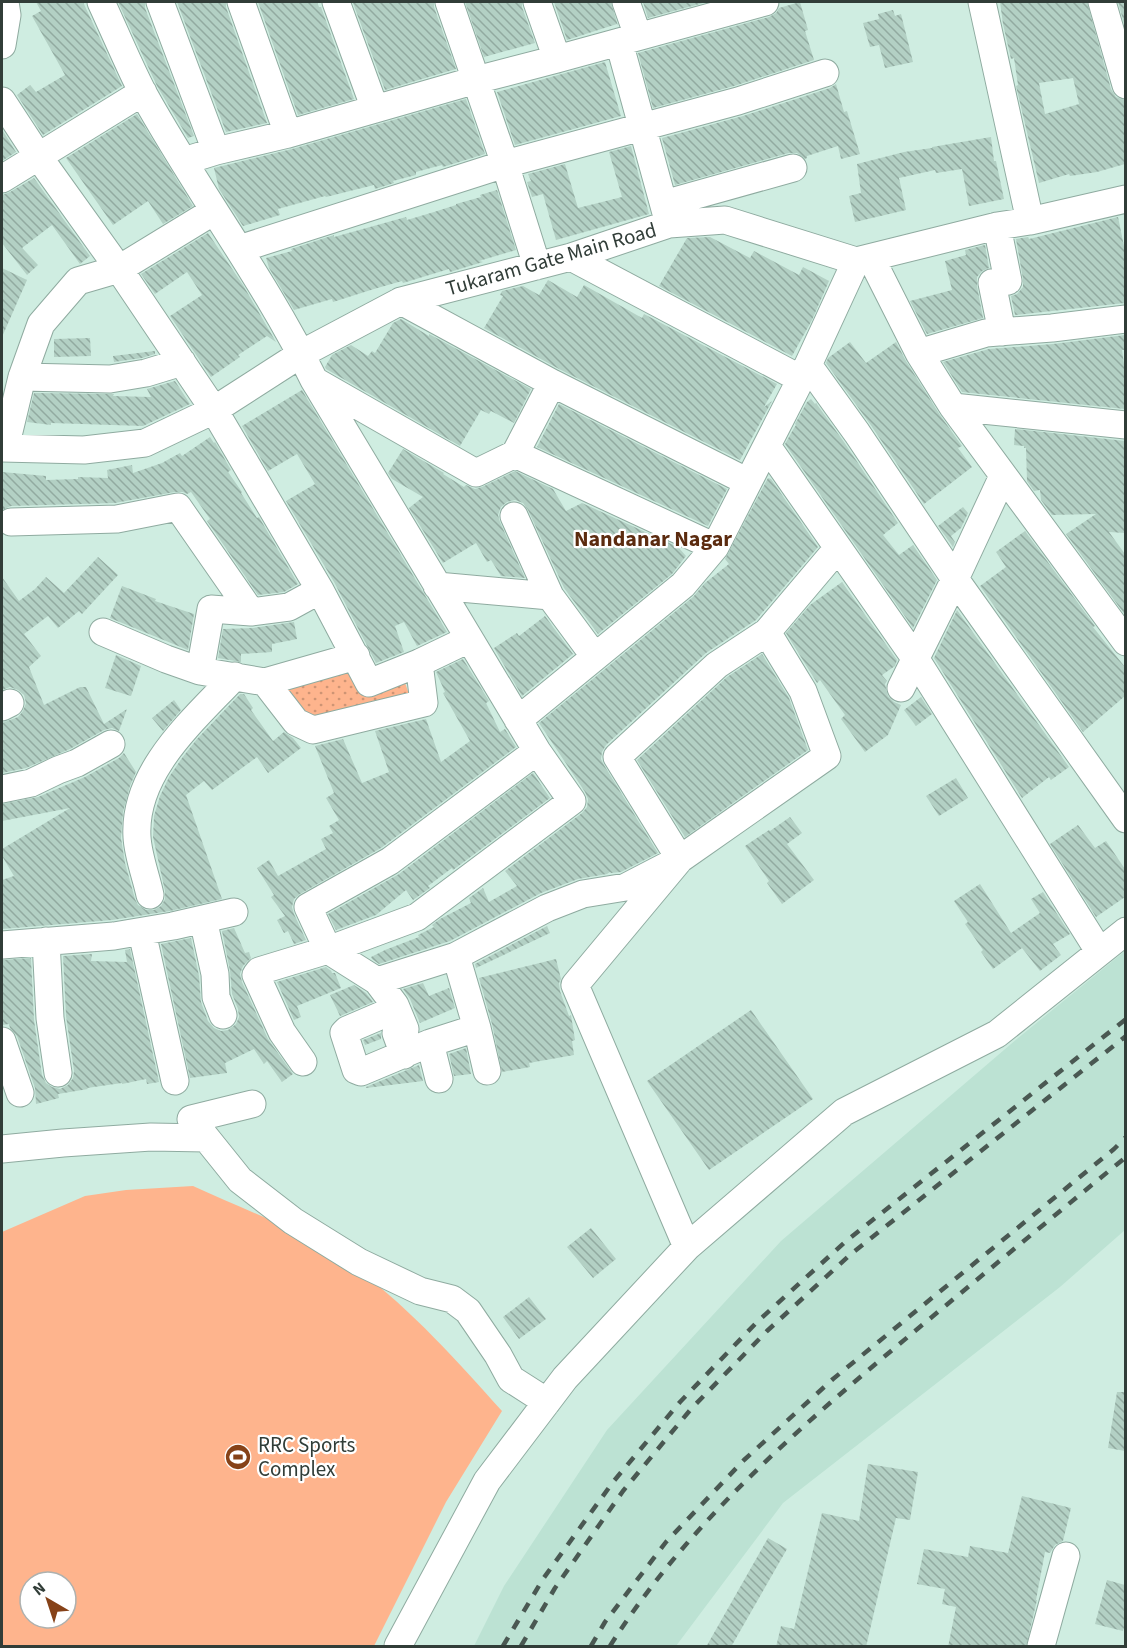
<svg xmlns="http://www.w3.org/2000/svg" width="1127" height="1648" font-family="'Source Sans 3',sans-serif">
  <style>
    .built { fill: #bce2d3 }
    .grass { fill: url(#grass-dots) }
    .garden { fill: #feb48d; fill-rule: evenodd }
    .building { fill: url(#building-back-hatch); fill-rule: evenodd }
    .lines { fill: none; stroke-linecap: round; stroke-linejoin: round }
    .minor-casing { stroke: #8faba0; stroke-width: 29 }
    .minor { stroke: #fff; stroke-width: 27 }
    .rail { stroke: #4a5852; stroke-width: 4.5; stroke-dasharray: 10 10; stroke-linecap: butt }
    .labels { text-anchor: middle; stroke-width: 4.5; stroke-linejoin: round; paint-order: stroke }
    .street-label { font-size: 21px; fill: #313d38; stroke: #fff }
    .poi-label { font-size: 21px; fill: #313d38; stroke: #fff; text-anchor: start }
    .neighbourhood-label { font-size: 22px; font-weight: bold; fill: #5b2b0f; stroke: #fff }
  </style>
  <defs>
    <pattern id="grass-dots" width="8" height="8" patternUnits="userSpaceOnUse" patternTransform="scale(1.5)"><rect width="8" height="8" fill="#feb48d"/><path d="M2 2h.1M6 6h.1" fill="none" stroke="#ce9474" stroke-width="1.8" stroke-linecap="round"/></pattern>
    <pattern id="building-back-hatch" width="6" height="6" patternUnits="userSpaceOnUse" patternTransform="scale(1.5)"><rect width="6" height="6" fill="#b3d0c4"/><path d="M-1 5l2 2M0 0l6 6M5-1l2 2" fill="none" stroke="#92aaa0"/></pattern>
  </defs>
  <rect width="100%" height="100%" fill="#cfede1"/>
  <path class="built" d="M1125,951V1230L1060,1287L783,1503L676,1646H474L504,1586L607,1430L781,1241L1018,1038Z"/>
  <path class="grass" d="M353,666L403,677L409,694L316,724L281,689Z"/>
  <path class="garden" d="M193,1186C234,1205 277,1221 317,1243C388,1283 448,1351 502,1411L446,1502L374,1646H2V1232L85,1196L126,1190ZM30,1582H66V1618H30Z"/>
  <path class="building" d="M36,2H83L122,86L43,135L17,95L30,85L36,92L65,75L32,16L41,11Z
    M118,2H145V8L194,136L188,138L157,86Z
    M177,2H226V7L267,123L226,132Z
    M258,2H317L319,7H321L354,99L298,115Z
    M360,2H434V7L456,69L385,90L353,3Z
    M465,2H522V7L535,43L484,57Z
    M554,2H611L618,26L617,24L567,40Z
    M643,2H707L648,18Z
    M800,2L808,30L805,31L814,60L734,86L653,108L638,53L769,17L776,13L779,8Z
    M1000,2H1087L1111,89L1116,97L1124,100L1125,106V164L1097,172L1070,176L1069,174L1039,183L1016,86L1018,85L1014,58L1011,59L1003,24ZM1073,78L1079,104L1045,114L1039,83Z
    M1118,2H1125V27Z
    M893,10L895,16L901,14L913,62L885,68L879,45L870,47L863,23L879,19L878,14Z
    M605,62L621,116L515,145L497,92Z
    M836,84L844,112L847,111L860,154L841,159L838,146L807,156V158L805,159L797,153H789L675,185L662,138L743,116L830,88Z
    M466,99L485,154L443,167L442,165L416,172V175L393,181L394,183L375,189L374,185L326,197L325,196L278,209L280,215L243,226L219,189L214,168L292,149Z
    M137,114L193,206L163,224L148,201L113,225L66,158Z
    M2,131H3L16,152L2,161Z
    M991,137L994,161H996L1004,199L969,206L962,169L936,173L935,170L899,178L906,210L855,222L849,196L861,193L857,164L904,152L932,148V147Z
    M631,146L649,214L556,240L543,194L532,197L527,182L531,181L528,174L565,164L578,208L622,197L609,152Z
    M34,178L90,256L80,264L52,225L22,248L38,265L27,275L2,243V195L10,192Z
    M497,190L516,250L479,261L483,262L450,272L449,269L403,283L402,281L374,289L333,302L332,299L294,310L269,268L266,258L292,251L291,249L334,235V237L406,217L407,220L434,212L456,205V204L481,197L480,195Z
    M1118,217L1125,251V303L1015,315L1011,296L1017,294L1023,287V279L1016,239L1028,237L1029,239Z
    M208,233L243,285L276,342L267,336L238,355L240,357L211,377L170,316L202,295L187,272L155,294L141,274Z
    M710,237L750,258L754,251L799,275L803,267L829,281L812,320L792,356L659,286L687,238Z
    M985,245L989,268L982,271L977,277V286L983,318L927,334L910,301L952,290L945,261L966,255L965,250Z
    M2,268L27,280L2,337Z
    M548,280L577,297L584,285L642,318L644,314L777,384L764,407L772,401L740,460L559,369L484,328L503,296L500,295L502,291L523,286L539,295Z
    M401,319L429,336V334L531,389L514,423L491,411L489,414L481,410L460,446L326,369L325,367L332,355L351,345L368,356L372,351L375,353L393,323Z
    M1125,335V350H1122L1125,371V409L962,392L943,362L989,349L1053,344Z
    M90,338L91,356L54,357V339Z
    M850,342L866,363L896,342L906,361L940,415L962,446L958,448L972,467L924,504L870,424L826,363L828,358Z
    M155,351V354L142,358L114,362L113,356Z
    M175,381L190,404L143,426L51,423V425L27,422L34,393L114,394L113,396L151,397L147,389Z
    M302,390L447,632L417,646L404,622L395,626L404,652L376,663L334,582L286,501L315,484L297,454L268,471L242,426Z
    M811,399L815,404L816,403L844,442L898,523L883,535L899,555L913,545L937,580L913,628L785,444L794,428L796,425L795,424L807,402Z
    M559,404L727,489L708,526L537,447Z
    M1015,429L1125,441V533L1109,532L1125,554V615L1066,534L1096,514L1052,515L1041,500L1040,490L1034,491L1027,481L1026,448H1024V446L1014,445Z
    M210,437L214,443L215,442L231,470L228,472L242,492L241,493L257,518L259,517L298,584L284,592L258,595L214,531L207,521L210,519L191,492L187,494L183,492H175L115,503L11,506L2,510V472L46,476V480L78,479V477L108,478L107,470L132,465L133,473L162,463L180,453L182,456Z
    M403,449L444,473L443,474L464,487L466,485L475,489L482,487L515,471L553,489L566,511L582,503L678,547L686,556L672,574L598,634L564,588L528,510L523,503L515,500L507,502L501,507L498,515L500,522L525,578L501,576L491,560L487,562L476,543L443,563L409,508L423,497L392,479L388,473Z
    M768,478L771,479L818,547L756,620L706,653L606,745L602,752L601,759L604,765L658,853L621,872L611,873L610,872L607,874L578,879L541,893L450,941L379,964L372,959L371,957L385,950L419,937L418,935L434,927L432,925L440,919L471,903L469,898L483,888L489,902L517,886L505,871L582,813L587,807L588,799L585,792L539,723L693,597L705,583L729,564L725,559Z
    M963,507L968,513L961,528L951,536L955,542L953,547L938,526Z
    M1025,531L1095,626L1093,627L1125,667V696L1083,732L980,586L1006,567L996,552Z
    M98,557L118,575L82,614L79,611L58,628L48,616L24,634L41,656L29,667L44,705L80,687H86L104,724L127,709L119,731L112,728L104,730L70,749L26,768L2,773V723L18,717L23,711L26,703L24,695L18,690L10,687L2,690V577L19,601L35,589L46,577L64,593Z
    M842,582L897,660L895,666L882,675L887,681L885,684L888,696L894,702L901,705L888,735L865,752L841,719L845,715L820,680L817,683L786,633L810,605Z
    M122,586L156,599L155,601L194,614L188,650L110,618Z
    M957,610L1069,767L1051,780L1049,777L1022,798L934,658Z
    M545,616L573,654L522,696L494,648L517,633L519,636Z
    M294,622L297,639L272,644V652L241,654V662L218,658L223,629L253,628Z
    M762,654L789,698L808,750L685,837L637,760L727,677Z
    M116,655L141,666L131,696L105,688Z
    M463,659L489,701L486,703L500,732L505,729L516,747L381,848L300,894L294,899L292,907L294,914L306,940L294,944L288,931L284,933L277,920L285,916L271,897L274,895L257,868L269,860L278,876L326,849L321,839L333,833L329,826L339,820L326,798L334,793L315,746L343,739L362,783L389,772L375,731L426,719L441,762L470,741L443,693L445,692L436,672Z
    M240,694H244L253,708L251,710L273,741L284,732L293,738L301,748L268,773L257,757L212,790L204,781L186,795L222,899L170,911L112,920L2,929V880L14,876L2,856V849L70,808L2,821V804L38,797L85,777L119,758L124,753L136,772L130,786L123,812L121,838L125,863L135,899L138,905L146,910H154L161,906L165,899V891L153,837L154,816L160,796L169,777L182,758L197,739Z
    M921,697L932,714L916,726L904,710Z
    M174,700L181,710L163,731L152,718Z
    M533,773L550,798L453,870L452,868L428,886L430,888L413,900L406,890L376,915L336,930L328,914L399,874Z
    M956,778L968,798L939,816L926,796Z
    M790,817L802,833L787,844L814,880L782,904L767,883L769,881L745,846L769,830L770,831Z
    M1078,825L1095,848L1106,841L1125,869V897L1096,917L1050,844Z
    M980,884L1011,933L1040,913L1031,899L1043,892L1070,934L1053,944L1061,955L1040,971L1022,948L993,969L981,952L983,950L965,924L968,922L954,901Z
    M547,926L550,933L476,968L475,964Z
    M234,928L245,953L249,952L251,958L243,966L240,974L242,982L268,1039L293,1074L282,1082L267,1061L264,1064L254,1049L225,1063L227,1073L190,1078L161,944L191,938L199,976L201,1002L208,1021L214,1028L221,1031L228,1030L236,1024L239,1017L238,1009L232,994L230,971L222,931Z
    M130,949L159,1082L147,1084L146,1079L122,1084V1083L87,1088L88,1089L58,1094L59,1098L36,1104L35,1088L17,1036L10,1028L9,1024L2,1025V960L31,958L34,1020L42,1075L46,1083L52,1087L60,1089L68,1085L73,1078L74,1071L66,1016L63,956L92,954L91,961L127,962L125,950Z
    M556,959L561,979L559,983L560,991L569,1016L571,1015L575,1040L572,1041L574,1055L529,1063L530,1067L502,1072L492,1024L479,978Z
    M326,967L331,971L332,973H335L341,988L297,1006L301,1017L294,1020L277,982Z
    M423,983L429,996L449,988L455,1008L420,1023L410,999L403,989Z
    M354,985L366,993L373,1002L340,1016L330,995Z
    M751,1010L813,1099L709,1170L647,1081Z
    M381,1033V1039L365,1045L363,1040Z
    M466,1048L471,1074L454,1076L449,1054Z
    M419,1065L423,1081L366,1088V1087Z
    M591,1228L616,1259L593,1278L567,1247Z
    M529,1297L546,1319L519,1339L503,1317Z
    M1117,1392H1125V1451L1108,1448Z
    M868,1464L918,1472L910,1520L896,1518L866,1647H776L781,1626L794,1629L822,1513L859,1521Z
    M1022,1496L1071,1508L1063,1541L1055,1545L1050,1553L1045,1552L1036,1600H1037L1026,1647H948L956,1607L942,1604L945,1589L917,1584L924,1549L968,1557L970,1546L1008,1553Z
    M768,1538L787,1549L731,1647H706Z
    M1107,1580L1125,1585V1624L1123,1631L1095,1624Z"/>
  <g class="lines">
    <g class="minor-casing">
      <path id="minor" d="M101,2C115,32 128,64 143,93C197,191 265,280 314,380L537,751L572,801L417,917L328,950L259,971L256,975L282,1032L303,1062
        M160,2L216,151
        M241,2L288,134
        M336,2L375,109
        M449,2L505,164L537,266
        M537,2L557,59
        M626,2L638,36
        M982,2L1030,221
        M1102,2L1126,85
        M619,42L669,224
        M2,45L7,15L5,2
        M2,101L38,156L119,269L214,410L320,590L369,683L419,663L469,639
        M184,161L216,151L288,134L476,80L557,59L765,2
        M2,179L143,92
        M664,204L793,168
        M997,226L1008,281L992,283L1002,332
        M239,249L505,164L738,101L825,73
        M571,257L801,379
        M871,258L919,353L953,407L1126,642
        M401,301L552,383L748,482
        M919,353L986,333L1052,328L1126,319
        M808,365L857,433L955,579L1126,819
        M22,377L110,379L146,373L182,362
        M315,381L476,473L515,454L715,547
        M953,407L1126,425
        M767,446L915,658L1099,951
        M2,448L84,450L145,443L214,410L301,354L401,301L571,257L669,224L725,220L856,261L997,226L1030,221L1126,199
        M5,448L22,377L41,324L78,281L119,269L214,211
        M515,454L552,383
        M514,516L550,596
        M11,522L117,519L178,507L251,612
        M437,586L550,596L595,657
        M103,632L166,659L200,671L265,682L356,656
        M200,671L211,609L251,612L289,607L320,590
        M265,682L296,722L313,730L424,703L419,663
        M901,688L955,579L1003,476
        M2,707L10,703
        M518,720L683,585L715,547L808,365L856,261
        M2,789L31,783L58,770L77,763L111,744
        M150,895C146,876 138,856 137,837C133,771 194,720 235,676
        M203,919L215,974L216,997L223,1015
        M142,932L175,1081
        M46,941L50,1018L58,1073
        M2,945L114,936L173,926L234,912
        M456,956L477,1028L487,1071
        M377,981L456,956L547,908L583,894L626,887L680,859L827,756L803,691L767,632L838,548
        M396,1009L347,1030L344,1033L356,1070L361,1072L430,1043L477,1028
        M2,1041L20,1093
        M430,1043L439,1079
        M404,1055L396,1033L405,1029L395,1005L377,981L328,950L308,907L390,861L537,751
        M252,1104L191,1119L240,1180L293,1221L359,1262L420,1291L452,1299L468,1311L498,1355L511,1379L547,1402
        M2,1149L63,1143L151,1137L206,1138
        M687,1247L575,985L680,859L617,757L717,665L767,632
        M398,1646L487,1481L565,1378L687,1247L844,1112L997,1034L1126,931
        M1041,1646L1066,1556"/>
    </g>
    <use href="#minor" class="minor"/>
    <path class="rail" d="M503,1646L543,1579L613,1482L680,1402L757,1322L845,1242L1126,1019
      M521,1646L555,1588L623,1491L691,1409L767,1331L851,1254L1126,1036
      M591,1646L605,1622L666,1542L744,1460L833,1379L1114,1149L1126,1137
      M610,1646C689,1521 802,1425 915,1331C985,1273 1055,1215 1126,1157"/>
  </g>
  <defs>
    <g id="stadium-disc" transform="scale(1.35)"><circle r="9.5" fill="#864218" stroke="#fff"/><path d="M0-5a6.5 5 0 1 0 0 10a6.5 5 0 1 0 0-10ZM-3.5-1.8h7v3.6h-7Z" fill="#fff"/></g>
  </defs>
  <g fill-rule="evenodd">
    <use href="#stadium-disc" x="238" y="1457"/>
  </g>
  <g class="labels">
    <g class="street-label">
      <text transform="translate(551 259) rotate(-16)" y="7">Tukaram Gate Main Road</text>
    </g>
    <g class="poi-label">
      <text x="258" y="1452">RRC Sports<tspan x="258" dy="24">Complex</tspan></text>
    </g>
    <g class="neighbourhood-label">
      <text x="653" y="546">Nandanar Nagar</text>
    </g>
  </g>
  <rect width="1127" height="1648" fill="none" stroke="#313d38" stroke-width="6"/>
  <g transform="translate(48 1600) rotate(321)"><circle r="28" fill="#ffffff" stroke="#adb1af" stroke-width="1.5"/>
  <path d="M0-4.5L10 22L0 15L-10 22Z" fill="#864218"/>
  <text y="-9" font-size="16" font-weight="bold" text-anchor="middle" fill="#313d38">N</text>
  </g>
</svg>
